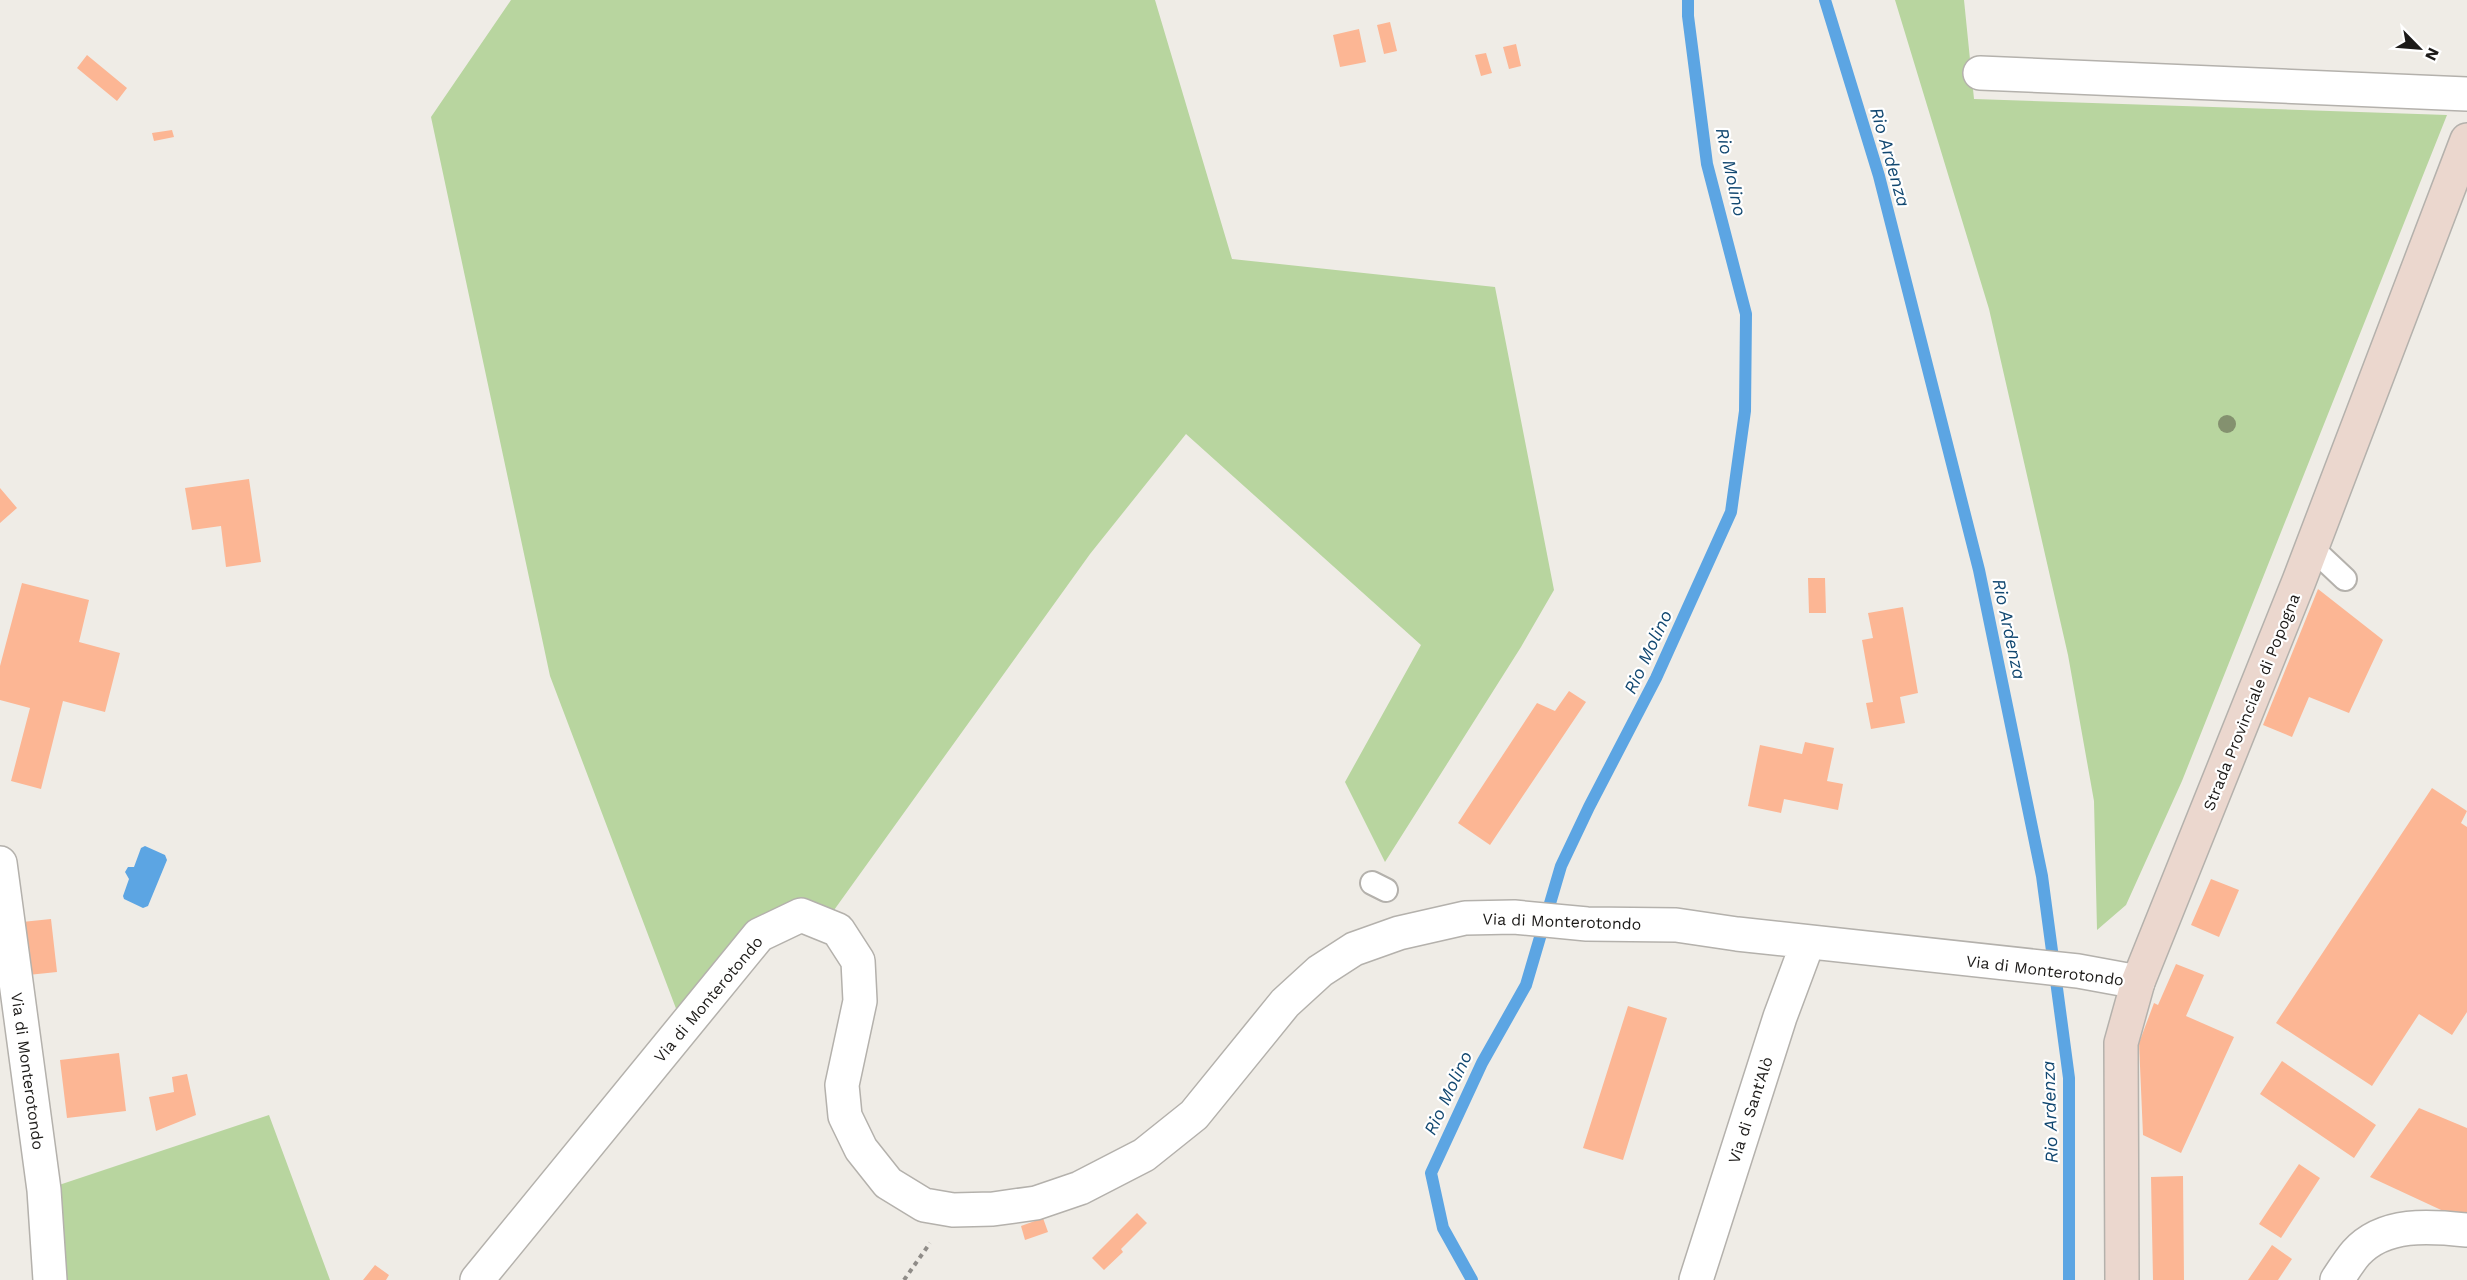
<svg xmlns="http://www.w3.org/2000/svg" width="2467" height="1280" font-family="'Work Sans',sans-serif">
  <style>
    .green { fill: #b8d59f }
    .water { fill: #5ca5e3 }
    .lines { fill: none; stroke-linecap: round; stroke-linejoin: round }
    .stream { stroke: #5ca5e3; stroke-width: 12 }
    .building { fill: #fcb694 }
    .service-casing { stroke: #b4b1ac; stroke-width: 26 }
    .minor-casing { stroke: #b4b1ac; stroke-width: 36 }
    .secondary-casing { stroke: #b4b1ac; stroke-width: 36 }
    .path { stroke: #8f8c88; stroke-width: 4; stroke-dasharray: 4.5 4.5; stroke-linecap: butt }
    .service { stroke: #fff; stroke-width: 22 }
    .minor { stroke: #fff; stroke-width: 33 }
    .secondary { stroke: #ebd7ce; stroke-width: 33 }
    .tree { fill: #84916f }
    .labels { text-anchor: middle; stroke-width: 4.5; stroke-linejoin: round; paint-order: stroke }
    .street-label { font-size: 16px; fill: #1c1a18; stroke: #fff }
    .water-label { font-size: 18px; font-style: italic; fill: #124871; stroke: #fff }
  </style>
  <rect width="100%" height="100%" fill="#efece6"/>
  <path class="green" d="M511,0H1155L1232,259L1495,287L1554,590L1521,647L1385,862L1345,782L1421,645L1186,434L1090,554L824,924L801,915L683,1027L550,676L431,117Z
    M1895,0H1964L1974,99L2447,115L2182,781L2126,905L2097,930L2094,801L2068,655L1989,309Z
    M269,1115L330,1280H51L44,1190Z"/>
  <path class="water" d="M145,846L165,855L167,860L148,906L143,908L124,899L123,896L129,879L125,872L128,867H134L141,848Z"/>
  <g class="lines">
    <path class="stream" d="M1825,0L1879,176L1979,570L2042,876L2069,1078V1280
      M1472,1280L1443,1228L1431,1173L1482,1063L1526,985L1561,866L1589,807L1656,678L1731,512L1745,411L1746,314L1707,164L1688,16V0"/>
  </g>
  <path class="building" d="M1390,22L1397,51L1384,54L1377,25Z
    M1359,29L1366,62L1340,67L1333,35Z
    M1516,44L1521,66L1509,69L1503,47Z
    M1486,53L1492,73L1481,76L1475,55Z
    M87,55L127,88L117,101L77,68Z
    M172,130L174,137L154,141L152,133Z
    M249,479L261,562L226,567L221,526L192,530L185,488Z
    M0,488L17,508L0,523Z
    M1808,578H1825L1826,613H1809Z
    M22,583L89,600L79,642L120,653L105,712L63,701L41,789L11,781L30,708L0,700V666Z
    M2318,589L2383,640L2349,713L2309,697L2292,737L2263,725Z
    M1903,607L1918,693L1900,697L1905,723L1871,729L1866,703L1873,702L1862,640L1873,638L1868,613Z
    M1569,691L1586,702L1490,845L1458,823L1537,703L1555,711Z
    M1805,742L1834,748L1827,781L1843,784L1838,810L1784,799L1781,813L1748,806L1760,745L1802,754Z
    M2432,788L2467,811L2461,823L2467,827V1012L2452,1035L2419,1014L2372,1086L2276,1023Z
    M2211,879L2239,890L2219,937L2191,925Z
    M51,919L57,972L28,975L22,922Z
    M2176,964L2204,975L2186,1016L2234,1037L2181,1153L2143,1135L2139,1043L2154,1003L2158,1005Z
    M1628,1006L1667,1018L1623,1160L1583,1148Z
    M119,1053L126,1111L67,1118L60,1060Z
    M2282,1061L2376,1125L2354,1158L2260,1094Z
    M187,1074L196,1115L156,1131L149,1097L174,1092L172,1077Z
    M2419,1108L2467,1128V1222L2370,1177Z
    M2299,1164L2320,1178L2281,1238L2259,1224Z
    M2183,1176L2184,1280H2153L2151,1177Z
    M1137,1213L1147,1223L1121,1249L1123,1252L1104,1270L1092,1258Z
    M1043,1218L1048,1232L1025,1240L1021,1226Z
    M2272,1245L2292,1259L2278,1280H2248Z
    M375,1265L389,1275L386,1280H363Z"/>
  <g class="lines">
    <g class="service-casing">
      <path id="service" d="M2312,548L2345,579
        M1372,883L1386,890"/>
    </g>
    <g class="minor-casing">
      <path id="minor" d="M1980,73L2467,94
        M0,863L44,1190L50,1280
        M477,1280L759,935L801,915L838,930L858,961L860,1001L842,1085L845,1116L861,1149L888,1183L924,1205L953,1210L993,1209L1036,1203L1080,1188L1144,1155L1194,1115L1285,1003L1320,971L1354,949L1399,933L1465,918L1514,917L1587,924L1676,925L1737,934L2078,971L2138,982
        M1696,1280L1780,1017L1808,942
        M2337,1280C2343,1271 2349,1261 2356,1253C2384,1222 2430,1226 2467,1230"/>
    </g>
    <g class="secondary-casing">
      <path id="secondary" d="M2122,1280L2121,1043L2138,982L2299,581L2467,140"/>
    </g>
    <path class="path" d="M904,1280L930,1243"/>
    <use href="#service" class="service"/>
    <use href="#minor" class="minor"/>
    <use href="#secondary" class="secondary"/>
  </g>
  <circle class="tree" cx="2227" cy="424" r="9"/>
  <g class="labels">
    <g class="street-label">
      <text transform="translate(2251 702) rotate(-68)" y="6">Strada Provinciale di Popogna</text>
      <text transform="translate(1562 921) rotate(2)" y="6">Via di Monterotondo</text>
      <text transform="translate(2045 970) rotate(7)" y="6">Via di Monterotondo</text>
      <text transform="translate(708 999) rotate(-50)" y="6">Via di Monterotondo</text>
      <text transform="translate(28 1071) rotate(82)" y="6">Via di Monterotondo</text>
      <text transform="translate(1750 1110) rotate(-72)" y="6">Via di Sant'Alò</text>
    </g>
    <g class="water-label">
      <text transform="translate(1890 157) rotate(74)" y="6">Rio Ardenza</text>
      <text transform="translate(1731 172) rotate(78)" y="6">Rio Molino</text>
      <text transform="translate(2009 629) rotate(78)" y="6">Rio Ardenza</text>
      <text transform="translate(1648 652) rotate(-65)" y="6">Rio Molino</text>
      <text transform="translate(1448 1093) rotate(-65)" y="6">Rio Molino</text>
      <text transform="translate(2050 1112) rotate(-92)" y="6">Rio Ardenza</text>
    </g>
  </g>
  <g transform="translate(2419 48) rotate(115)" stroke="#ffffff" stroke-width="4.5" paint-order="stroke">
  <path d="M0-4.5L10 22L0 15L-10 22Z" fill="#1c1a18"/>
  <text y="-9" font-size="16" font-weight="bold" text-anchor="middle" fill="#1c1a18">N</text>
  </g>
</svg>
